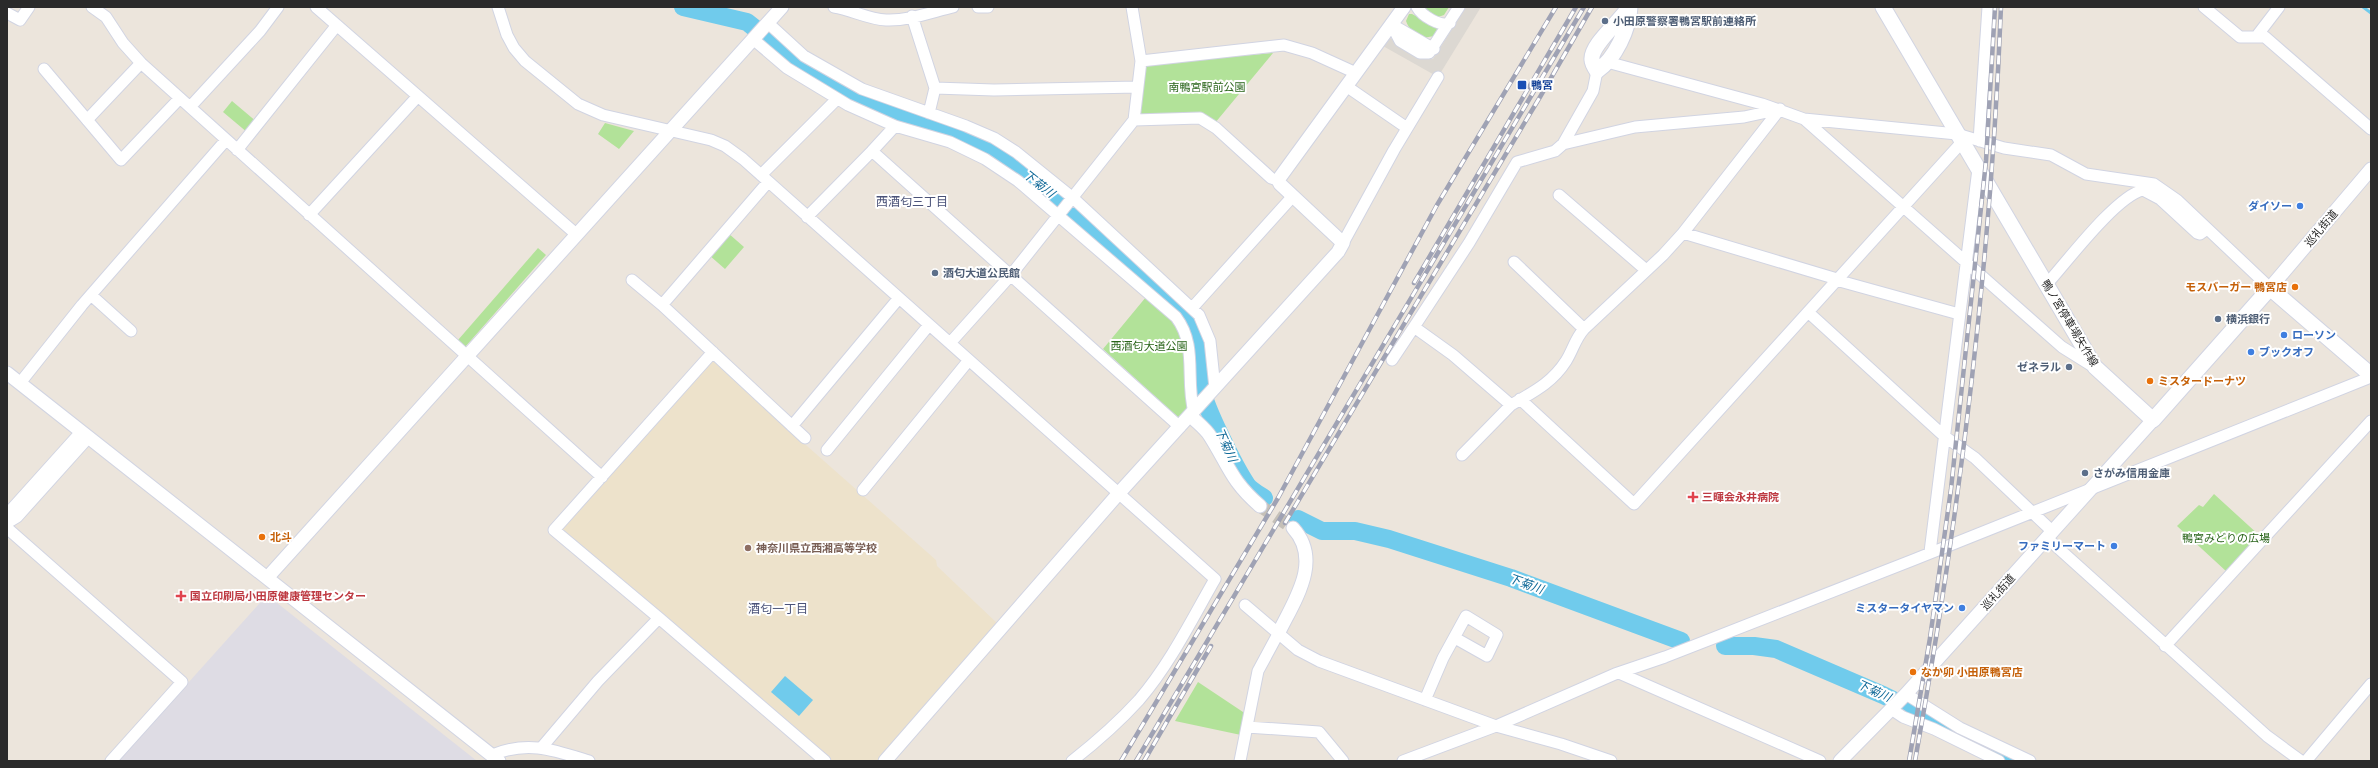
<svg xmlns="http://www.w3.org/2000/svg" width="2378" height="768" font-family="'Varela Round','Noto Sans JP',sans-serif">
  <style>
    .industrial { fill: #dedce4 }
    .education { fill: #ede2cb }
    .green { fill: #b2e299 }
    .plaza { fill: #dcd8d2 }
    .water { fill: #70cbec }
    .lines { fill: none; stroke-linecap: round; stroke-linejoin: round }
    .stream { stroke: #70cbec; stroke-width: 3 }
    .river { stroke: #70cbec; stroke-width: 18 }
    .tertiary-tunnel { stroke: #c5c0b8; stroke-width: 13; stroke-dasharray: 13 6; stroke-linecap: butt }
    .minor-casing { stroke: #d1d4e2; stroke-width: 13 }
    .tertiary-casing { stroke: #d1d4e2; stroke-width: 15 }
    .secondary-casing { stroke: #d1d4e2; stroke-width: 17 }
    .minor { stroke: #fff; stroke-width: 11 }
    .tertiary { stroke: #fff; stroke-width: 13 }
    .secondary { stroke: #fff; stroke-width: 15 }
    .rail-casing { stroke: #9fa2b4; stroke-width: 4.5 }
    .rail { stroke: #fff; stroke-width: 3; stroke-dasharray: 9; stroke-linecap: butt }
    .service-dot { fill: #5c6f8a; stroke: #fff; stroke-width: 1.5 }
    .transit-dot { fill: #1a4fb4; stroke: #fff; stroke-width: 1.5 }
    .shop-dot { fill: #3f7fe0; stroke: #fff; stroke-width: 1.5 }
    .food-dot { fill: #e8710a; stroke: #fff; stroke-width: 1.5 }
    .health-dot { fill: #e0444e; stroke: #fff; stroke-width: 1.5 }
    .education-dot { fill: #8d6e63; stroke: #fff; stroke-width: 1.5 }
    .labels { text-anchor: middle; stroke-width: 4; stroke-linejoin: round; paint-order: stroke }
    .service-label { font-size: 11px; font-weight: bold; fill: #4e5e75; stroke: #fff; text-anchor: start }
    .transit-label { font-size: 11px; font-weight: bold; fill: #164399; stroke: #fff; text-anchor: start }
    .park-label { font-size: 11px; fill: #2a651b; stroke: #fff }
    .shop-label { font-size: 11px; font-weight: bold; fill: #366cbe; stroke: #fff; text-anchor: end }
    .street-label { font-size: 11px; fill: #2a2a2a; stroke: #fff }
    .food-label { font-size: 11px; font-weight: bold; fill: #c56008; stroke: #fff; text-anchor: start }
    .health-label { font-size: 11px; font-weight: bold; fill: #be3a42; stroke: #fff; text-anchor: start }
    .education-label { font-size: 11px; font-weight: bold; fill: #785e54; stroke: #fff; text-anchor: start }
    .water-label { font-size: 12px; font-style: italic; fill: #0f6998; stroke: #fff }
    .neighbourhood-label { font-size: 12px; fill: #4b5379; stroke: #fff }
  </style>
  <rect width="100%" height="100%" fill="#ece5dc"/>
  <path class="industrial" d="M267,595L477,761H118Z"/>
  <path class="education" d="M714,357L798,438L936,560L937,566L999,625L878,761H830L559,533L710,358Z"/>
  <path class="green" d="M1422,7H1449L1444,15L1438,17Z
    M1409,14H1412L1436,27L1437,29L1434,36L1423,38C1415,33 1409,30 1406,21Z
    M1273,53L1215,123L1139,116L1144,65Z
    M232,101L257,122L248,133L223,112Z
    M605,123L634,131L619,149L598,134Z
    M728,233L744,247L725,269L709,255Z
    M538,248L546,255L465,347L458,340Z
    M1146,297L1175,323L1186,343L1188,412L1180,419L1103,349Z
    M2214,494L2260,536L2227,572L2177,526L2199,505L2203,507Z
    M1198,682L1246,714L1241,735L1175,721Z"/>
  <path class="plaza" d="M1466,7H1481L1438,77L1383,46L1390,38L1425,59H1433Z"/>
  <path class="water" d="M785,676L813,700L799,716L771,692Z"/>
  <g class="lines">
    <path class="stream" d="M2363,7L2371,13"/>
    <path class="river" d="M683,7L747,22L782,50L840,88L882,107L962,133L991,148L1044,186L1186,315C1205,345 1198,356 1202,388C1204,406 1236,469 1247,485C1251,490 1258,494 1264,498
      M1298,519L1322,531H1355L1389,539L1511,578L1681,641
      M1725,646H1754L1776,649L1883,695L2016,761"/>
    <path class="tertiary-tunnel" d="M1260,506L1293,528"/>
    <g class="minor-casing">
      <path id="minor" d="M92,7L106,17L123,43L141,63L602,477
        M316,7L576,234
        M498,7L507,35L514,48L525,61L578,104L603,115L711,140L725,146L743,159L1215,579C1192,619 1170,664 1139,700C1119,722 1095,743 1072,761
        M834,7C852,10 868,19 886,20C908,21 932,12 953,7
        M978,7H988
        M1417,7C1422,16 1440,27 1450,23
        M2204,7L2240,37H2265L2371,129
        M7,13L20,20L29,7
        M912,16L935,88L994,90L1137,87
        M768,23L804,56L862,89L966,126L994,138L1016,152L1073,198L1199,315L1210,341L1215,388
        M1391,24L1400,41L1420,53H1429L1459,7
        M1391,24L1434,49
        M2256,37L2279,7
        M753,39L787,68L848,105L895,126L950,142L985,159L1018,181L1176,317C1198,346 1185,379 1194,412
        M1141,61L1284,45L1312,53L1356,73
        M1607,62L1762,104L1804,119L1957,134L2004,148L2051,155L2086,174L2154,184L2177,200L2270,288
        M44,69L121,160L180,98
        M1346,86L1407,128
        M190,107L260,31L278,7
        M1780,109L1744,117L1635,127L1563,144L1555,151L1517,162L1469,243L1414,327L1453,355L1511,405C1533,392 1552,383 1566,361C1573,350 1575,339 1584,329L1663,255L1683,233L1837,279
        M929,113L935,88
        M1804,119L2062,347L2094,367
        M87,120L141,63
        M1134,120L1200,118L1216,128L1271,178L1278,180
        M1979,141L1988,7
        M1563,144L1593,91L1597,71
        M237,150L337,25
        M872,151L895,126
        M761,175L837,99
        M1559,195L1646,270
        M309,215L418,96
        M807,217L872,151L1180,427
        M1683,233L1780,109
        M1343,243L1394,150L1438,77
        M1514,262L1584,329
        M632,280L662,305L768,182
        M1836,280L1959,314
        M2046,285C2066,263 2116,196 2143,190L2160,199L2197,233L2200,234L2207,229
        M91,295L131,331
        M662,305L805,438
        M1193,307L1293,196
        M1808,312L1944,436L1975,458L2053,532
        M950,343L1011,275L1134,120L1141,61L1132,7
        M1392,360L1414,327
        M20,383L82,305L226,140
        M1520,399L1634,504L1962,142
        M792,426L899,298
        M827,450L929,325
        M1462,455L1511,405
        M863,490L969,360
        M7,519L10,511L81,432
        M7,523L17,517L88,438
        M7,528L182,682L111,761
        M2047,538L2267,736L2301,761
        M1930,552L1978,169
        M1245,605L1298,650L1319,661L1496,726L1561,744L1611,761
        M659,618L825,761
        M2165,646L2371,421
        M1619,673L1820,761
        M1906,694L1960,728L2030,761
        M1425,700L1443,658L1466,616L1497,635L1487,656L1455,638
        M1891,709L1903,717L1934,729L1999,761
        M1247,727L1319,732L1343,761
        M542,747L598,681L659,618L554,530L713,352
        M492,755C528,740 554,750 589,761
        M1240,761L1258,671L1278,634
        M1403,761L1496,726L1615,674L1665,657L1913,560L2371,377
        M2306,761L2371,684"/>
    </g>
    <g class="tertiary-casing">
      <path id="tertiary" d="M2270,288L2371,169
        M7,373L499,761
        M1190,415C1196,422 1205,428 1210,436C1229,466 1231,481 1260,506
        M267,578L782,7
        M1278,634C1294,601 1323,561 1293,528
        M885,761L1119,493L1338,252L1343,243L1280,184L1278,180L1404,7
        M1840,761L1906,694L2153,420"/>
    </g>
    <g class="secondary-casing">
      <path id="secondary" d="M1629,7C1621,21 1590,45 1592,60C1592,63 1595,68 1597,71C1615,59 1629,29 1630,7
        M1883,7L2095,367L2153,420L2270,288L2371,375"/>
    </g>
    <use href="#minor" class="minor"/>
    <use href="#tertiary" class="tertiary"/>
    <use href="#secondary" class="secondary"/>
    <g class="rail-casing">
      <path id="rail" d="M1414,283L1576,7
        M1285,523L1540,97L1592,7
        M1121,761L1278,498L1437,205L1556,7
        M1136,761L1584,7
        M1144,761L1211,646
        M1909,761L1930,638L1951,489L1986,161L1995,7
        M1915,761C1960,512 1991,260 2001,7"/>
    </g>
    <use href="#rail" class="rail"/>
  </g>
  <g class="service-dot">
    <circle cx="1605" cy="21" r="4"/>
    <circle cx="935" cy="273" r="4"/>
    <circle cx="2218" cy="319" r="4"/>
    <circle cx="2069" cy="367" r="4"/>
    <circle cx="2085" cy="473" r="4"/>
  </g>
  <rect class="transit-dot" x="1517" y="80" width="10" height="10" rx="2"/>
  <g class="shop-dot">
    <circle cx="2300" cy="206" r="4"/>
    <circle cx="2284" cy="335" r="4"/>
    <circle cx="2251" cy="352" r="4"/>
    <circle cx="2114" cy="546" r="4"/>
    <circle cx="1962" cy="608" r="4"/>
  </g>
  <g class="food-dot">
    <circle cx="2295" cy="287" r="4"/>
    <circle cx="2150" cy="381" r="4"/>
    <circle cx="262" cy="537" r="4"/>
    <circle cx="1913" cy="672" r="4"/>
  </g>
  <g class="health-dot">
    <path d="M1691 491h4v4h4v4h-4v4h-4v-4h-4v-4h4z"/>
    <path d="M179 590h4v4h4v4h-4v4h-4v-4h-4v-4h4z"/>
  </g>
  <circle class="education-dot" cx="748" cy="548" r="4"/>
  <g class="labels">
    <g class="service-label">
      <text x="1613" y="25">小田原警察署鴨宮駅前連絡所</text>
      <text x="943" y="277">酒匂大道公民館</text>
      <text x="2226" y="323">横浜銀行</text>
      <text x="2061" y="371" text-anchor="end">ゼネラル</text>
      <text x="2093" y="477">さがみ信用金庫</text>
    </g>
    <g class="transit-label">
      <text x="1531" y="89">鴨宮</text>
    </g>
    <g class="park-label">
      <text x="1207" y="91">南鴨宮駅前公園</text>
      <text x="1149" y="350">西酒匂大道公園</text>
      <text x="2226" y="542">鴨宮みどりの広場</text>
    </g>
    <g class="shop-label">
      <text x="2292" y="210">ダイソー</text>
      <text x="2292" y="339" text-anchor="start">ローソン</text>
      <text x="2259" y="356" text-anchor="start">ブックオフ</text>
      <text x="2106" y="550">ファミリーマート</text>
      <text x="1954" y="612">ミスタータイヤマン</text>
    </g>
    <g class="street-label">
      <text transform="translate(2321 228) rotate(-50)" y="4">巡礼街道</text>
      <text transform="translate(2070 323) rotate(59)" y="4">鴨ノ宮停車場矢作線</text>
      <text transform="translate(1998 592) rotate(-48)" y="4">巡礼街道</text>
    </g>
    <g class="food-label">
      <text x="2287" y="291" text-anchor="end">モスバーガー 鴨宮店</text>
      <text x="2158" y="385">ミスタードーナツ</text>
      <text x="270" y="541">北斗</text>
      <text x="1921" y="676">なか卯 小田原鴨宮店</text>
    </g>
    <g class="health-label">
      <text x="1702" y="501">三暉会永井病院</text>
      <text x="190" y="600">国立印刷局小田原健康管理センター</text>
    </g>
    <g class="education-label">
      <text x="756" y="552">神奈川県立西湘高等学校</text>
    </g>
    <g class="water-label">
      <text transform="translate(1039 184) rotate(38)" y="4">下菊川</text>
      <text transform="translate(1226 445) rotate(66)" y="4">下菊川</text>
      <text transform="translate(1526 584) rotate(20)" y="4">下菊川</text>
      <text transform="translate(1874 691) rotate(24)" y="4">下菊川</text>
    </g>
    <g class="neighbourhood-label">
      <text x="912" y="206">西酒匂三丁目</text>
      <text x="778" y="613">酒匂一丁目</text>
    </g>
  </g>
  <rect width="2378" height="768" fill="none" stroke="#2a2a2a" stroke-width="16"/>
</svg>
